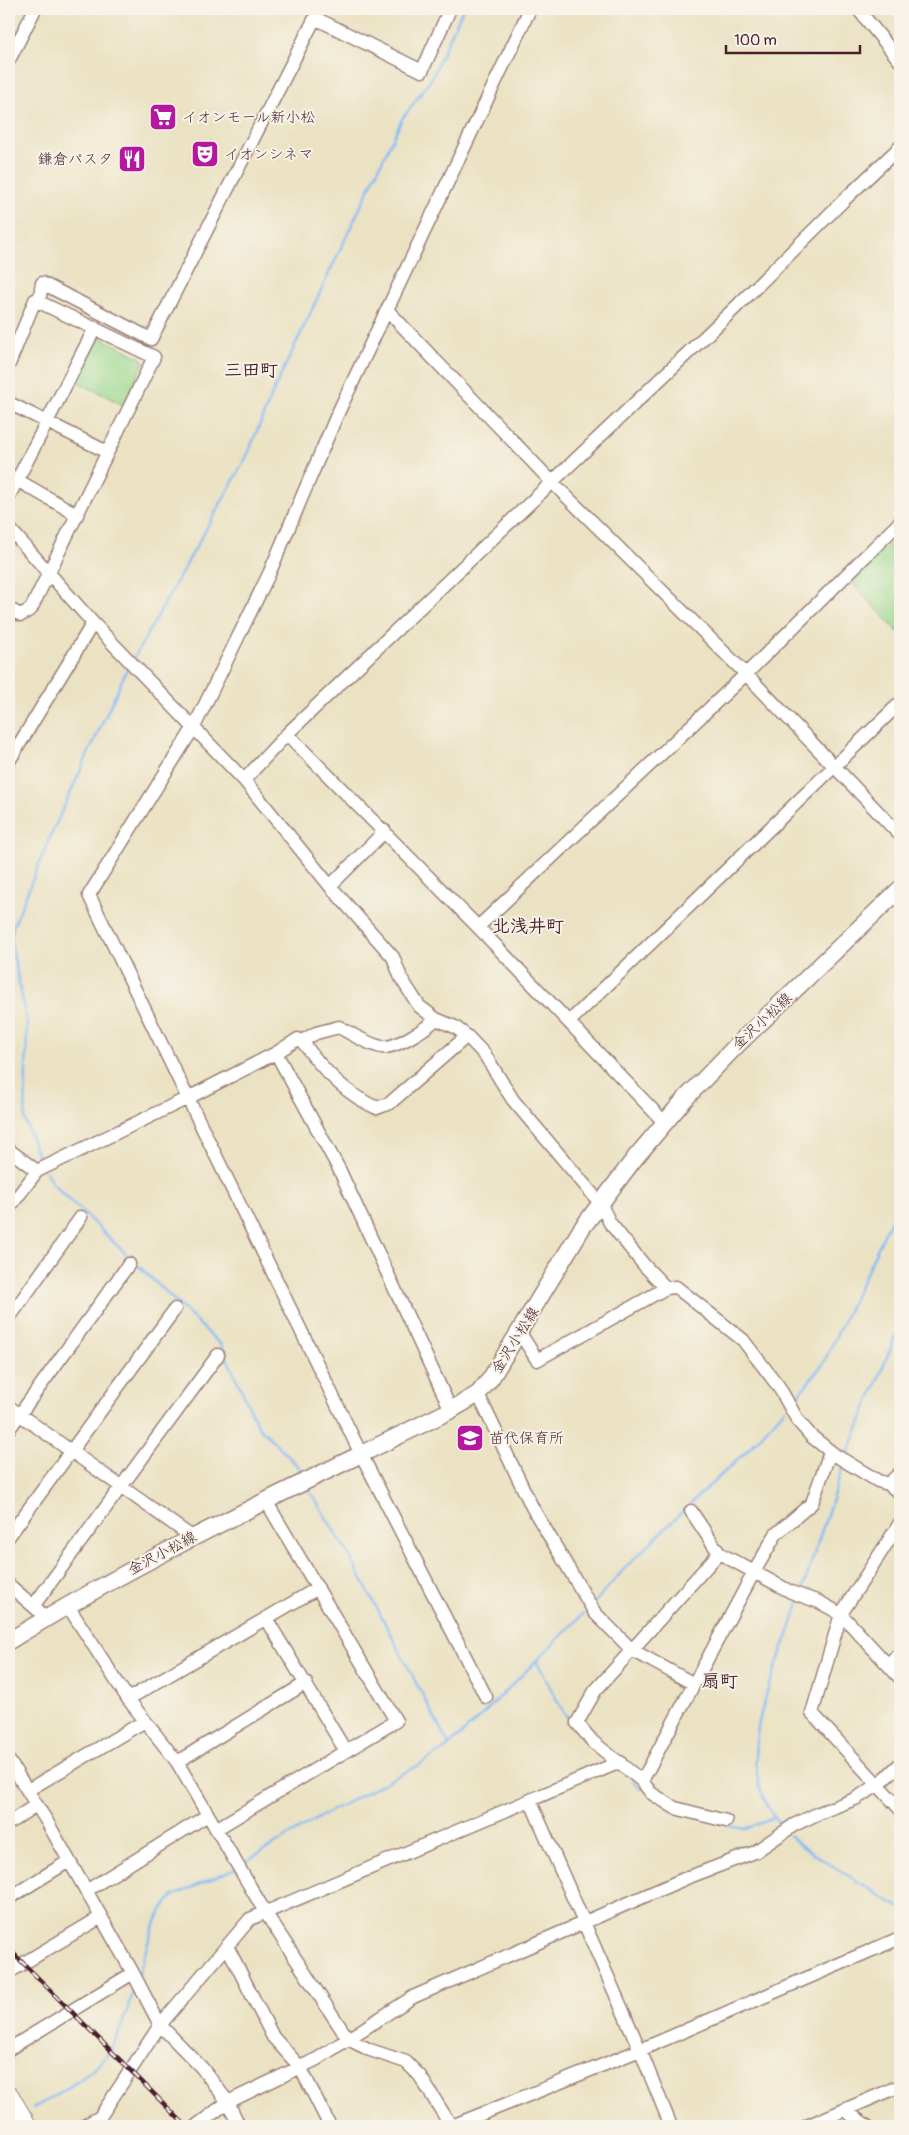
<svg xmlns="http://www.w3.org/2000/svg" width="909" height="2135" font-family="Pangolin,'Klee One',sans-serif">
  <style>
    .green { fill: #9ad78c; stroke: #727b5c }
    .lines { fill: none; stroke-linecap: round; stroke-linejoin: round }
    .stream { stroke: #85bcf5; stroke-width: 2.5 }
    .minor-casing { stroke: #9a8077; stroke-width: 15 }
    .major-casing { stroke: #9a8077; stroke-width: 19 }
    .highway-casing { stroke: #9a8077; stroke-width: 21 }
    .minor { stroke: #fff; stroke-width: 12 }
    .major { stroke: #fff; stroke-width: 16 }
    .highway { stroke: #fff; stroke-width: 19 }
    .rail-casing { stroke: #4a1f2b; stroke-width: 4.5 }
    .rail { stroke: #f7f3e8; stroke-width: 2.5; stroke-dasharray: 8; stroke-linecap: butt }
    .labels { text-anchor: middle; stroke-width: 4; stroke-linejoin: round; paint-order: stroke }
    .poi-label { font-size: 15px; fill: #4a1f2b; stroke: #f7f3e8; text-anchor: start }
    .street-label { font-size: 15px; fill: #4a1f2b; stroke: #f7f3e8 }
    .quarter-label { font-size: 18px; font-weight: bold; fill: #4a1f2b; stroke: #f7f3e8 }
  </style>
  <rect width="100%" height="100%" fill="#f7f3e8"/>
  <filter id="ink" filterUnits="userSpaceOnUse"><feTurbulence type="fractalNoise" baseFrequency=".02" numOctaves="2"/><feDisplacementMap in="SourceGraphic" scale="10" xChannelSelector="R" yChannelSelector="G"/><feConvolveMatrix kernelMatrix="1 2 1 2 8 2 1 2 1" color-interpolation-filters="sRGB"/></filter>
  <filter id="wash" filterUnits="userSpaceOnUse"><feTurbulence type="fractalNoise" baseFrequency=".0096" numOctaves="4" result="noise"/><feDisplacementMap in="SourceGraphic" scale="20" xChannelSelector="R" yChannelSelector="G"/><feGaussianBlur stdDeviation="1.12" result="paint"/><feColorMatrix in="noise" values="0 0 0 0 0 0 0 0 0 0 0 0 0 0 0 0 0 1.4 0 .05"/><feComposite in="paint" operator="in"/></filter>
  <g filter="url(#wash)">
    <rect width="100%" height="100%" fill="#ebe2c3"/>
    <path class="green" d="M98,336L141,358L144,362L123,405L74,380L94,339Z
      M900,534V634L851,582Z"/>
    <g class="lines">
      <path class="stream" d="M134,658L246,458L273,392L402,119L430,81L463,9
        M40,1163L25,1120L27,1024L11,942L13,927L51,835L128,667
        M46,1172L52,1183L221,1345L258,1426L299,1467L303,1476
        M793,1401L823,1364L900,1201
        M847,1456L900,1325
        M308,1488L348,1553L449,1745
        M691,1503L748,1450L785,1409
        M802,1591L843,1466
        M594,1603L626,1567L685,1509
        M536,1660L562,1710L580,1736
        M633,1781L641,1790
        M728,1826L745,1829L774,1818
        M782,1827C722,1759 779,1672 800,1599
        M789,1835L804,1848L900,1908
        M242,1864L323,1815L419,1765L446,1748L475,1722L583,1614
        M139,1974C147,1947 153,1917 173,1896L236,1868
        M33,2108C56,2095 96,2074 110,2051C121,2032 128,2007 135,1986"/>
    </g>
  </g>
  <g filter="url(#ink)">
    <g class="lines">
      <g class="minor-casing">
        <path id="minor" d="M858,9L900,61
          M9,60L35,9
          M39,302L42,283L151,339L315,18L422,71L450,9
          M387,310L552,482L746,674L900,835
          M9,364L35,300L154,357L31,609L21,615L9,609
          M9,403L107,452
          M17,480L76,514
          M9,496L95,328
          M9,528L93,623L244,780L330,886L393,957L401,978L419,1006L436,1019L455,1027L467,1036L485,1055L513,1100L600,1203L610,1223L644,1265L666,1288
          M287,734L478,927L665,1123
          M9,761L93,623
          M244,780L287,734L734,309L844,200L900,147
          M330,886L385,831
          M478,927L746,674L900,522
          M569,1022L900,703
          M302,1041C321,1068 347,1095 377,1108L390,1103L467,1036
          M276,1053L339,1169L451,1410
          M9,1150L37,1171
          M9,1208L37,1171L188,1098L276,1053L298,1039L302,1041L316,1033L339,1027C352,1034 367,1044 382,1047C395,1049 427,1028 436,1019
          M9,1318L81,1217
          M520,1333L537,1360L666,1288L676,1287L743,1340L779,1387L798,1421L811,1436L835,1455L878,1481L888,1484L900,1493
          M478,1394L532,1507L595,1613L632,1650L694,1684
          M9,1407L192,1537
          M9,1429L129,1264
          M888,1484L900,1473
          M691,1511L719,1553L791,1592L819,1602L841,1614L900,1678
          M900,1523L841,1614L812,1713L900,1809
          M9,1536L175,1309
          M719,1553L595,1691L577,1723L593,1742L642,1781L651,1793L675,1808L726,1821
          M9,1585L39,1611
          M34,1605L218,1355
          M68,1606L128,1699L177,1762L265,1912L348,2039L370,2050L406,2062L420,2076L451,2126
          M266,1618L345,1750
          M888,1664L900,1653
          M486,1697L361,1454L89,895L194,727L269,574L337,415L530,9
          M128,1699L318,1588
          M9,1761L46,1820L133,1973L160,2025L202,2068L228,2102L239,2126
          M177,1762L306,1683
          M642,1781L754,1572L776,1534L812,1503L830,1452
          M28,1790L145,1721
          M530,1800L640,2050L671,2126
          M9,1823L36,1805
          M216,1829L396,1721L266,1501
          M86,1891L208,1815
          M9,1898L69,1861
          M227,1946L273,2037L300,2067L330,2126
          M9,1972L101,1917
          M9,2049L133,1973
          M844,2110L867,2126
          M84,2126L100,2117L160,2025L250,1919L620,1762
          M196,2126L228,2102L317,2059L413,1997L684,1879L755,1852L794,1825L819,1813L855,1799L878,1785L900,1764
          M452,2126L640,2050L900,1938
          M807,2126L900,2086"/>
      </g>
      <g class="major-casing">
        <path id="major" d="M9,1641C150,1553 302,1484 451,1410L478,1394L491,1378L582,1228L635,1158L684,1100L737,1045L900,889"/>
      </g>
      <g class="highway-casing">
        <path id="highway" d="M9,2096L27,2126"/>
      </g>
      <use href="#minor" class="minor"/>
      <use href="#major" class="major"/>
      <use href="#highway" class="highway"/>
      <g class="rail-casing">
        <path id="rail" d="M9,1949L186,2126"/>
      </g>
      <use href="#rail" class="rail"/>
    </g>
  </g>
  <defs>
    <g id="supermarket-square" transform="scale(1.4375)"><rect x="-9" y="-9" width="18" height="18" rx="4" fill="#b5179e" stroke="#f7f3e8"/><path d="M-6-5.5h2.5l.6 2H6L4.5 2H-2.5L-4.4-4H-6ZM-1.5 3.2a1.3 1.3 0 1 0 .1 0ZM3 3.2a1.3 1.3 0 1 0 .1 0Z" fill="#fff"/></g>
    <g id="theatre-square" transform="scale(1.4375)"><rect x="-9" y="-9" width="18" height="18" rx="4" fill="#b5179e" stroke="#f7f3e8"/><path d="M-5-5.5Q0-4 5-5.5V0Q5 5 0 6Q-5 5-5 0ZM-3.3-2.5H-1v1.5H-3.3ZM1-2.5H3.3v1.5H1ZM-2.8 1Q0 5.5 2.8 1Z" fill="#fff"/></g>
    <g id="restaurant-square" transform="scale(1.4375)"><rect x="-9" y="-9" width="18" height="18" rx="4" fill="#b5179e" stroke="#f7f3e8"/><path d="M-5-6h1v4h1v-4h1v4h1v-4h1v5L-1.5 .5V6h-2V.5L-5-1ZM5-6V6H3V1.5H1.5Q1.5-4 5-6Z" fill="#fff"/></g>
    <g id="school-square" transform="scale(1.4375)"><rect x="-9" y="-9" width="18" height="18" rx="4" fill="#b5179e" stroke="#f7f3e8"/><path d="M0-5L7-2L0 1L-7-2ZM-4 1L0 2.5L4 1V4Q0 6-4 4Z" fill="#fff"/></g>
  </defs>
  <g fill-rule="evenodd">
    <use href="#supermarket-square" x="163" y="117"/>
    <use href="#theatre-square" x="205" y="154"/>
    <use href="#restaurant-square" x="132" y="159"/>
    <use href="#school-square" x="470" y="1438"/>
  </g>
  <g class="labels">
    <g class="poi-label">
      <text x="182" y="122">イオンモール新小松</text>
      <text x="224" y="159">イオンシネマ</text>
      <text x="113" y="164" text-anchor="end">鎌倉パスタ</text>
      <text x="489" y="1443">苗代保育所</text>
    </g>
    <g class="street-label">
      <text transform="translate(762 1021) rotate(-43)" y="5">金沢小松線</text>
      <text transform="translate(515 1340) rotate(-58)" y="5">金沢小松線</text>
      <text transform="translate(162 1553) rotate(-28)" y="5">金沢小松線</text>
    </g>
    <g class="quarter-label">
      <text x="251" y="376">三田町</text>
      <text x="528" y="932">北浅井町</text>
      <text x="720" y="1687">扇町</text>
    </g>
  </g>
  <rect width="909" height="2135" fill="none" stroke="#f7f3e8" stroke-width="30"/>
  <path d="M726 45v8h134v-8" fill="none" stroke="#4a1f2b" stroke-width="2.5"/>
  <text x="734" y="45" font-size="15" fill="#4a1f2b" stroke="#f7f3e8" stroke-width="4" paint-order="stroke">100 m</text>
</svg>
